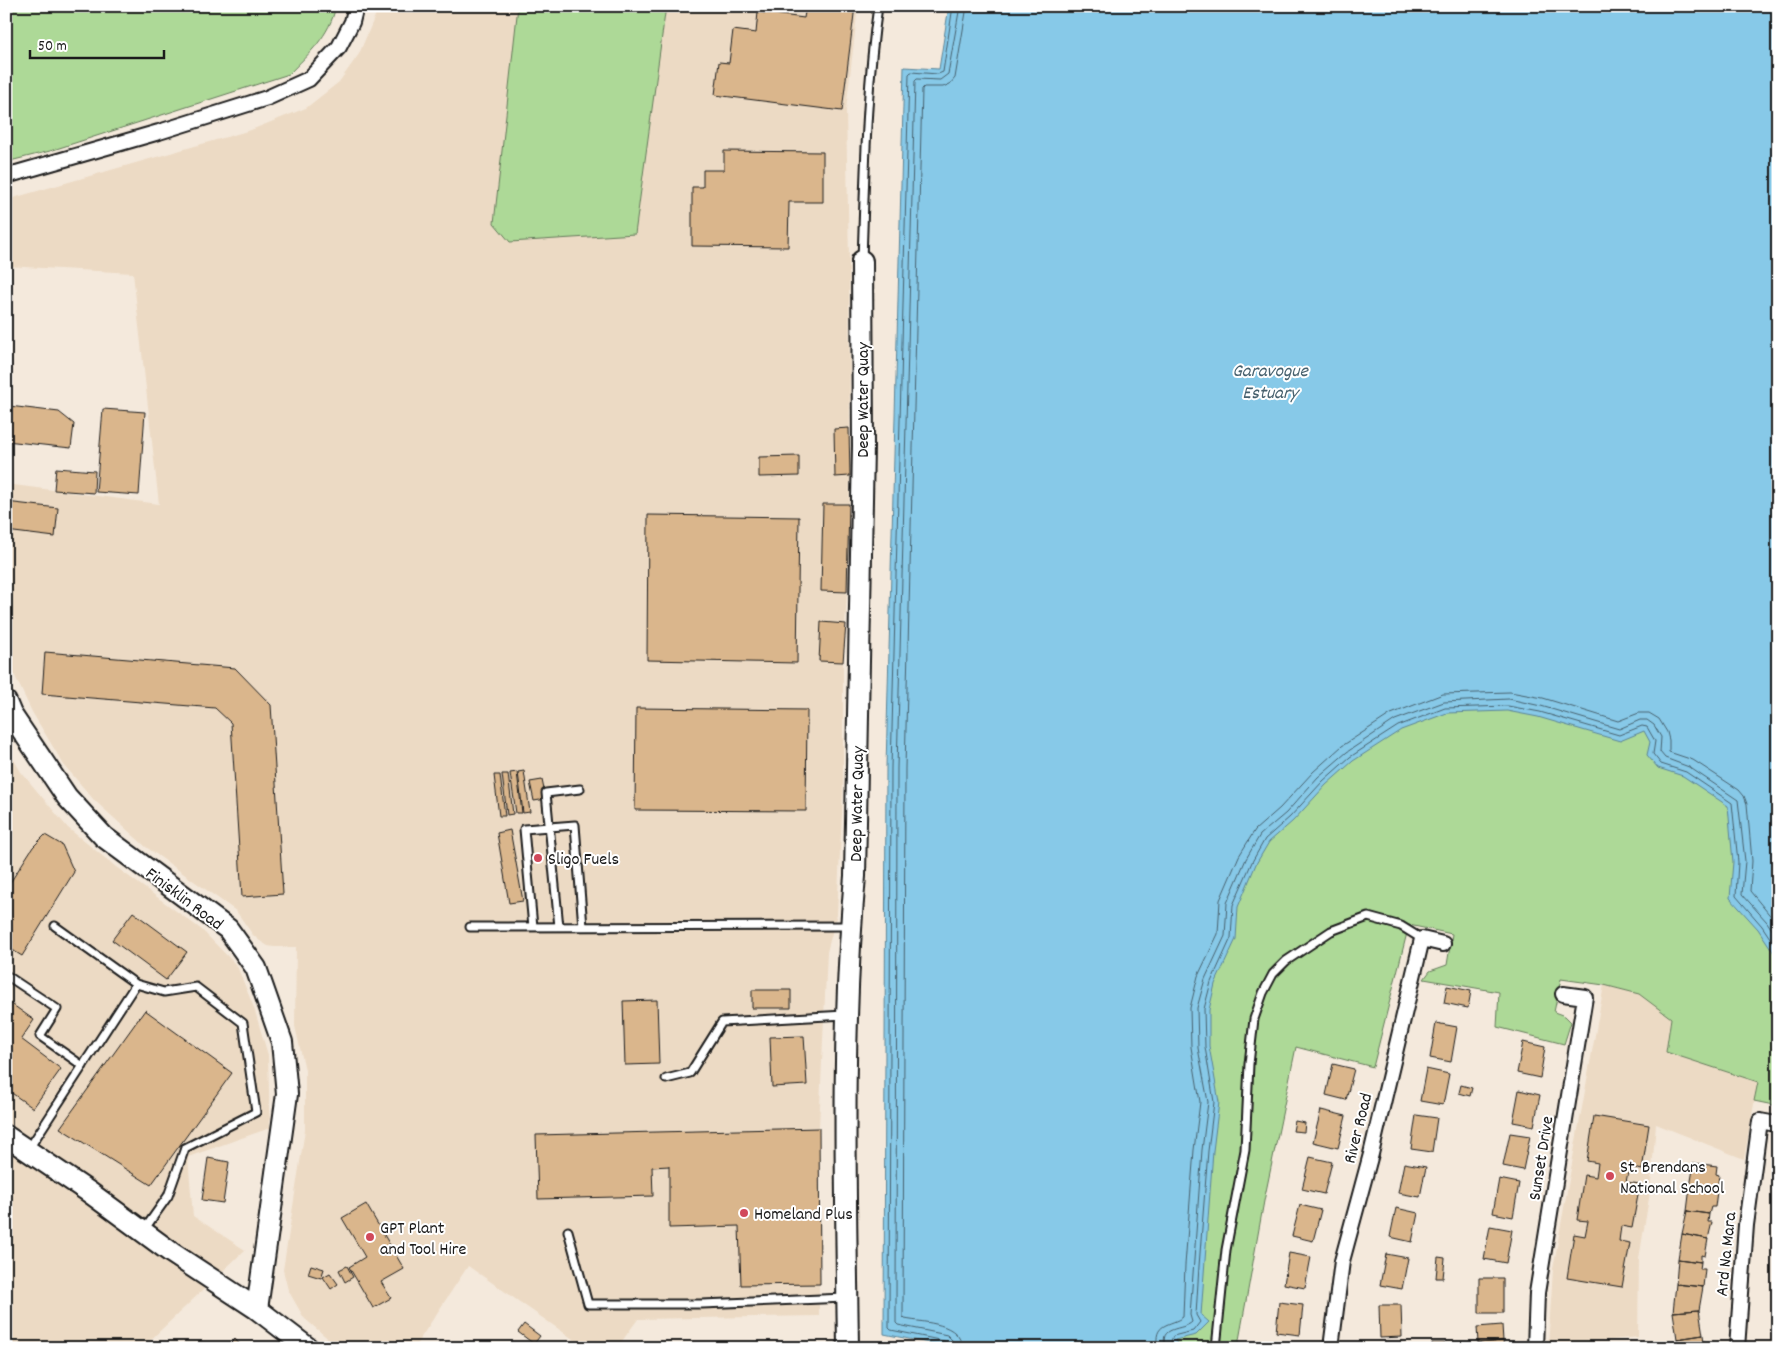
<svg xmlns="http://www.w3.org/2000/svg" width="1784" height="1354" font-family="Dekko,sans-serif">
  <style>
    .built { fill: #ecdac4 }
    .green { fill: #add997; stroke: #647a5a }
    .water { fill: #87c9e8; stroke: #5c8496 }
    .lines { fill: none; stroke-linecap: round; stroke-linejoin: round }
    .shore { stroke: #47616e; stroke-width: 1 }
    .building { fill: #dab68c; stroke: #1c1c1c }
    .lane-casing { stroke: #1c1c1c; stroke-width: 11 }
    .street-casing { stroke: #1c1c1c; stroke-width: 18 }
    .secondary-casing { stroke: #1c1c1c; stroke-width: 24 }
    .lane { stroke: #fff; stroke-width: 7 }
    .street { stroke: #fff; stroke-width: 14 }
    .secondary { stroke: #fff; stroke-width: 20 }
    .poi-dot { fill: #d1495b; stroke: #fff; stroke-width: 2 }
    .labels { text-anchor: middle; stroke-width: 4; stroke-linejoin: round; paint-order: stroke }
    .street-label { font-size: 18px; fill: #1c1c1c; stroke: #fff }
    .poi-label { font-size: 18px; fill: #1c1c1c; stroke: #fff; text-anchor: start }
    .water-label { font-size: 19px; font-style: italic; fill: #47616e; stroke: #fff }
  </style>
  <rect width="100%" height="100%" fill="#f4e9dc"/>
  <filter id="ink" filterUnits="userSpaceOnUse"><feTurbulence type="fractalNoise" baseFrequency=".02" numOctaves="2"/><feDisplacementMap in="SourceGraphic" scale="10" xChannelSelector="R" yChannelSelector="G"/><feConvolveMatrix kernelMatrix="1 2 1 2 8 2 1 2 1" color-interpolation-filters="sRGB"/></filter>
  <g filter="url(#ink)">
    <path class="built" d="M377,6H858L846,110L849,259L850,476L847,592L843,662V791L837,914L827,952L819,1128V1316L638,1319L617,1348H586L468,1266L414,1348H339L304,1318L288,1290L283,1270L305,1130V1070L295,1026L296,947H274L268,946L260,941L253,935L236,911L146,847L94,800L64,765L32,712L6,657V484L159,504L133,273L6,266V200L251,130L306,108L339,82L359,54L375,16Z
      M6,746L21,772L68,828L116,867L202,930L237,966L254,1008L268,1055L270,1128L188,1157L193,1216L245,1250L142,1348H6Z
      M1604,985L1639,994L1671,1018L1666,1052L1758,1082L1744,1159L1656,1124L1650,1192L1639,1259L1638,1337L1548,1347L1553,1269Z"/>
    <path class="green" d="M6,6H336C329,37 310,52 289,74L50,151L6,162Z
      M518,6H666L635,234L510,242L494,223Z
      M1778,6V1106L1754,1101L1758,1082L1666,1052L1671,1018L1639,994L1604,985L1561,979L1554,1012L1565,1016L1571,1022L1564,1044L1497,1027L1499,992L1424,979L1430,971L1447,965L1452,934L1409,925L1373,1067L1296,1047L1264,1201L1239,1340L1240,1348H1179L1175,1340L1149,479Z"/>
    <path class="water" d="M949,6H1778V959L1758,929L1730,898L1733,862L1728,806L1683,776L1658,768L1647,755L1650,742L1644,731L1620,741L1538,717L1507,711L1447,713L1401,730L1353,761L1326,785L1293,821L1269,842L1256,864L1238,907L1236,939L1215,984L1209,1010V1046L1219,1102L1213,1151L1201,1315L1209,1322L1196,1335L1175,1340L1179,1348H954L884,1334L886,767L904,67L939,69Z"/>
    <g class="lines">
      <path class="shore" d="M948,1348L947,1343L944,1341L891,1330L889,1328L891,768L909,74L911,72L938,74L943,72L953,6
        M954,1348L952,1340L947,1335L898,1325L896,1323L897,768L915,81L917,79L940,80L948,74L960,6
        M962,1348C961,1322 925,1323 905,1319L903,1317L905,768L922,89L924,87H943L950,84L955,78L967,6
        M1158,1348C1152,1322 1171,1326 1183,1317L1185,1265L1194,1150L1200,1102L1191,1047L1190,1008L1198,976L1218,934L1220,900L1239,856L1255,830L1280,808L1313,772L1342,746L1391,714L1443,694L1510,692L1543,698L1618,721L1639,713H1649L1659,719L1667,732L1669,740V752L1693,760L1739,790L1744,796L1747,804L1752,861L1750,891L1778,925
        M1166,1348C1157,1325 1183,1331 1192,1322L1190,1315L1202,1150L1208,1102L1198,1048L1197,1008L1205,979L1225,936L1227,903L1246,859L1260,835L1286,813L1318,777L1347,752L1395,720L1444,702L1509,699L1541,706L1619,729L1640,720H1647L1654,725L1661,737L1660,752L1665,758L1689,767L1738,800L1745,861L1742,894L1767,922L1778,939
        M1174,1348L1171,1341L1173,1336L1193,1331L1200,1322L1196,1315L1199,1266L1208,1151L1214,1102L1205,1047L1204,1009L1211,982L1231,938L1233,905L1252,862L1265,839L1290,817L1323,781L1350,757L1398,726L1445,708L1508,706L1540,712L1619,735L1642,726L1647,727L1655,741L1653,754L1661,764L1686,772L1732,803L1738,862L1736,896L1762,926L1778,950"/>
    </g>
    <path class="building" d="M806,6H855L842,111L715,95L719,62L729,63L733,30L756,33L758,12L804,18Z
      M724,151L823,152V202H789L788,247L692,246V187H703V170H724Z
      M6,403L10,404L9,406L59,412L74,424L71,448L6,441Z
      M103,409L145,412L139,495L96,492Z
      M849,428L850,476L835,477L834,429Z
      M799,456V476L759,477V457Z
      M56,468L95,471L94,493L54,490Z
      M6,502L58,508L55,537L6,531Z
      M823,504H849L847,592L821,591Z
      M648,515L799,517L797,663L647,660Z
      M821,622L846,624L843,662L819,661Z
      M45,652L235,668L271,705L283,894L242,897L231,723L215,708L42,694Z
      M636,708L807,710L806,811L635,810Z
      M524,771L530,812L523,813L518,772Z
      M517,772L522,813H516L510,773Z
      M502,774H508L513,814L507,815Z
      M494,775H500L505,816H499Z
      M542,780L546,799L534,801L530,782Z
      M510,830L523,901L509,903L497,833Z
      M45,835L62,845L74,872L22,956L6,946V889L33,847Z
      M133,912L187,952L166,980L112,940Z
      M1447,986L1471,991L1468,1008L1444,1003Z
      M752,990H791V1008H752Z
      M6,1000L34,1020L21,1039L61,1069L33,1108L6,1089Z
      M657,1000L659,1064L625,1065L623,1001Z
      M145,1010L232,1073L151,1185L60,1128Z
      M1436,1023L1457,1027L1451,1062L1430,1058Z
      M804,1036L807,1085L772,1087L770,1037Z
      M1523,1042L1545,1047L1540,1078L1517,1073Z
      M1333,1064L1354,1069L1346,1100L1326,1095Z
      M1426,1069L1449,1074L1443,1105L1420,1101Z
      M1461,1085L1472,1088L1470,1096L1459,1093Z
      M1519,1090L1540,1095L1534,1126L1513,1122Z
      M1321,1110L1346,1116L1338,1148L1313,1142Z
      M1416,1115L1437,1118L1432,1152L1411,1149Z
      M1594,1116L1649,1125L1642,1170L1629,1167L1626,1182L1640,1184L1632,1228L1621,1226L1619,1241L1630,1243L1622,1287L1567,1278L1574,1234L1585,1236L1588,1221L1577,1220L1584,1175L1596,1177L1598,1163L1587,1161Z
      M1295,1121L1305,1123L1304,1132L1293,1131Z
      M819,1128L820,1284L741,1285L739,1226L669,1228V1166L652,1167L653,1196L538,1199L536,1135Z
      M1510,1133L1530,1136L1523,1170L1503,1166Z
      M1310,1157L1332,1162L1324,1194L1302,1189Z
      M208,1158L229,1162L223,1203L202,1200Z
      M1404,1163L1426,1167L1420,1197L1398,1193Z
      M1694,1163L1717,1166L1716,1174L1719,1175L1717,1191L1690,1187Z
      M1499,1179L1519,1183L1513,1217L1493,1213Z
      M1690,1187L1717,1191L1715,1207H1711L1709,1214L1687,1211Z
      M366,1204L404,1269L381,1282L391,1298L373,1308L349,1267L365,1257L342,1218Z
      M1300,1205L1321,1210L1313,1241L1292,1236Z
      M1396,1208L1418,1213L1412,1242L1390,1237Z
      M1687,1211L1709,1214L1708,1222H1712L1708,1239L1682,1234Z
      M1490,1226L1512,1230L1506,1263L1484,1259Z
      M1682,1234L1708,1239L1705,1256L1701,1255V1262L1678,1259Z
      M1289,1253L1311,1257L1305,1288L1284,1284Z
      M1386,1254L1408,1258L1402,1289L1380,1285Z
      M1438,1257L1445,1258L1443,1278H1436Z
      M1678,1259L1701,1262L1700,1269H1705L1703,1287L1676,1284Z
      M311,1265L324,1269L321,1278L308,1274Z
      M347,1266L353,1277L345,1282L339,1270Z
      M330,1273L338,1284L331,1289L323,1277Z
      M1479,1278H1503V1313H1479Z
      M1676,1284L1703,1287L1699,1310L1673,1312Z
      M1279,1302L1303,1305L1300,1335L1276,1332Z
      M1379,1305H1401L1402,1337L1380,1338Z
      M1699,1310L1703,1335L1677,1339L1673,1312Z
      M1775,1317H1778V1348H1775Z
      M524,1324L540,1336L534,1344L518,1332Z
      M1502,1325L1503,1341L1478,1343L1477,1327Z
      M1703,1335L1705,1348H1678L1677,1339Z
      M235,1339L243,1348H226Z
      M1503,1341L1504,1348H1478V1343Z
      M1432,1343H1445V1348H1432Z
      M1594,1343L1595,1348H1572V1346Z
      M1403,1344V1348H1380V1345Z"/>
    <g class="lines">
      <g class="lane-casing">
        <path id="lane" d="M862,260C865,176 866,90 878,6
          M470,927L850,926
          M533,927L524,829L575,825L583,927
          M559,927L546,793L580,789
          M6,975L57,1009L40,1036L83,1066
          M136,984L164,992L196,987L243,1023L256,1112L185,1148L168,1196L144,1230
          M666,1079L690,1073L722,1022L845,1015
          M28,1150L136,984L55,926
          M568,1231L588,1304H702L845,1298
          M1216,1348L1226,1250L1245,1150L1249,1064L1254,1019L1263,993L1273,974L1286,961L1331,931L1368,917L1401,926L1422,939"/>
      </g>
      <g class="street-casing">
        <path id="street" d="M6,176L159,132L267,98L309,79L339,47L352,22L356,6
          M1331,1348L1342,1261L1371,1154L1422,939L1443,944
          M1535,1348L1537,1293L1585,997L1563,994
          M1737,1348L1746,1225L1760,1121L1776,1124"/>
      </g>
      <g class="secondary-casing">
        <path id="secondary" d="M6,702L11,714L67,797L104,837L228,929L256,968L282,1042L287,1094L257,1309
          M6,1136L89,1192L172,1253L257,1309L308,1348
          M848,1348C846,1191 841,1033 855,876L863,446L862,261"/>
      </g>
      <use href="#lane" class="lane"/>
      <use href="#street" class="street"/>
      <use href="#secondary" class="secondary"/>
    </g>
  </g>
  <g class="poi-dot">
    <circle cx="538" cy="858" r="5"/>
    <circle cx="1610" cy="1176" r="5"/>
    <circle cx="744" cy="1213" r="5"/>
    <circle cx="370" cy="1237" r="5"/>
  </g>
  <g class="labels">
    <g class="street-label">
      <text transform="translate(862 400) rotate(-90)" y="6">Deep Water Quay</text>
      <text transform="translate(856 804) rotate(-89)" y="6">Deep Water Quay</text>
      <text transform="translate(185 898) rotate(37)" y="6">Finisklin Road</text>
      <text transform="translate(1357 1128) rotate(-76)" y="6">River Road</text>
      <text transform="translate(1540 1158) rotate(-81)" y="6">Sunset Drive</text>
      <text transform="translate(1725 1254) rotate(-84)" y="6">Ard Na Mara</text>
    </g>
    <g class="poi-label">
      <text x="548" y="864">Sligo Fuels</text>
      <text x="1620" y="1172">St. Brendans<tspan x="1620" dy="21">National School</tspan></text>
      <text x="754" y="1219">Homeland Plus</text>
      <text x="380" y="1233">GPT Plant<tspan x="380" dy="21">and Tool Hire</tspan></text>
    </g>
    <g class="water-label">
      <text x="1270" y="376">Garavogue<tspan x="1270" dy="22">Estuary</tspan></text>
    </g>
  </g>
  <rect width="1784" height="1354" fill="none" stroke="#fff" stroke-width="25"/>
  <rect x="12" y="12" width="1759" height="1329" fill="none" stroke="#1c1c1c" stroke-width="2" filter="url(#ink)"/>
  <path d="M30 50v8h134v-8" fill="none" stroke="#1c1c1c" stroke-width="2.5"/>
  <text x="38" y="50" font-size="15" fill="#1c1c1c" stroke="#ffffff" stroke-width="4" paint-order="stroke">50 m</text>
</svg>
